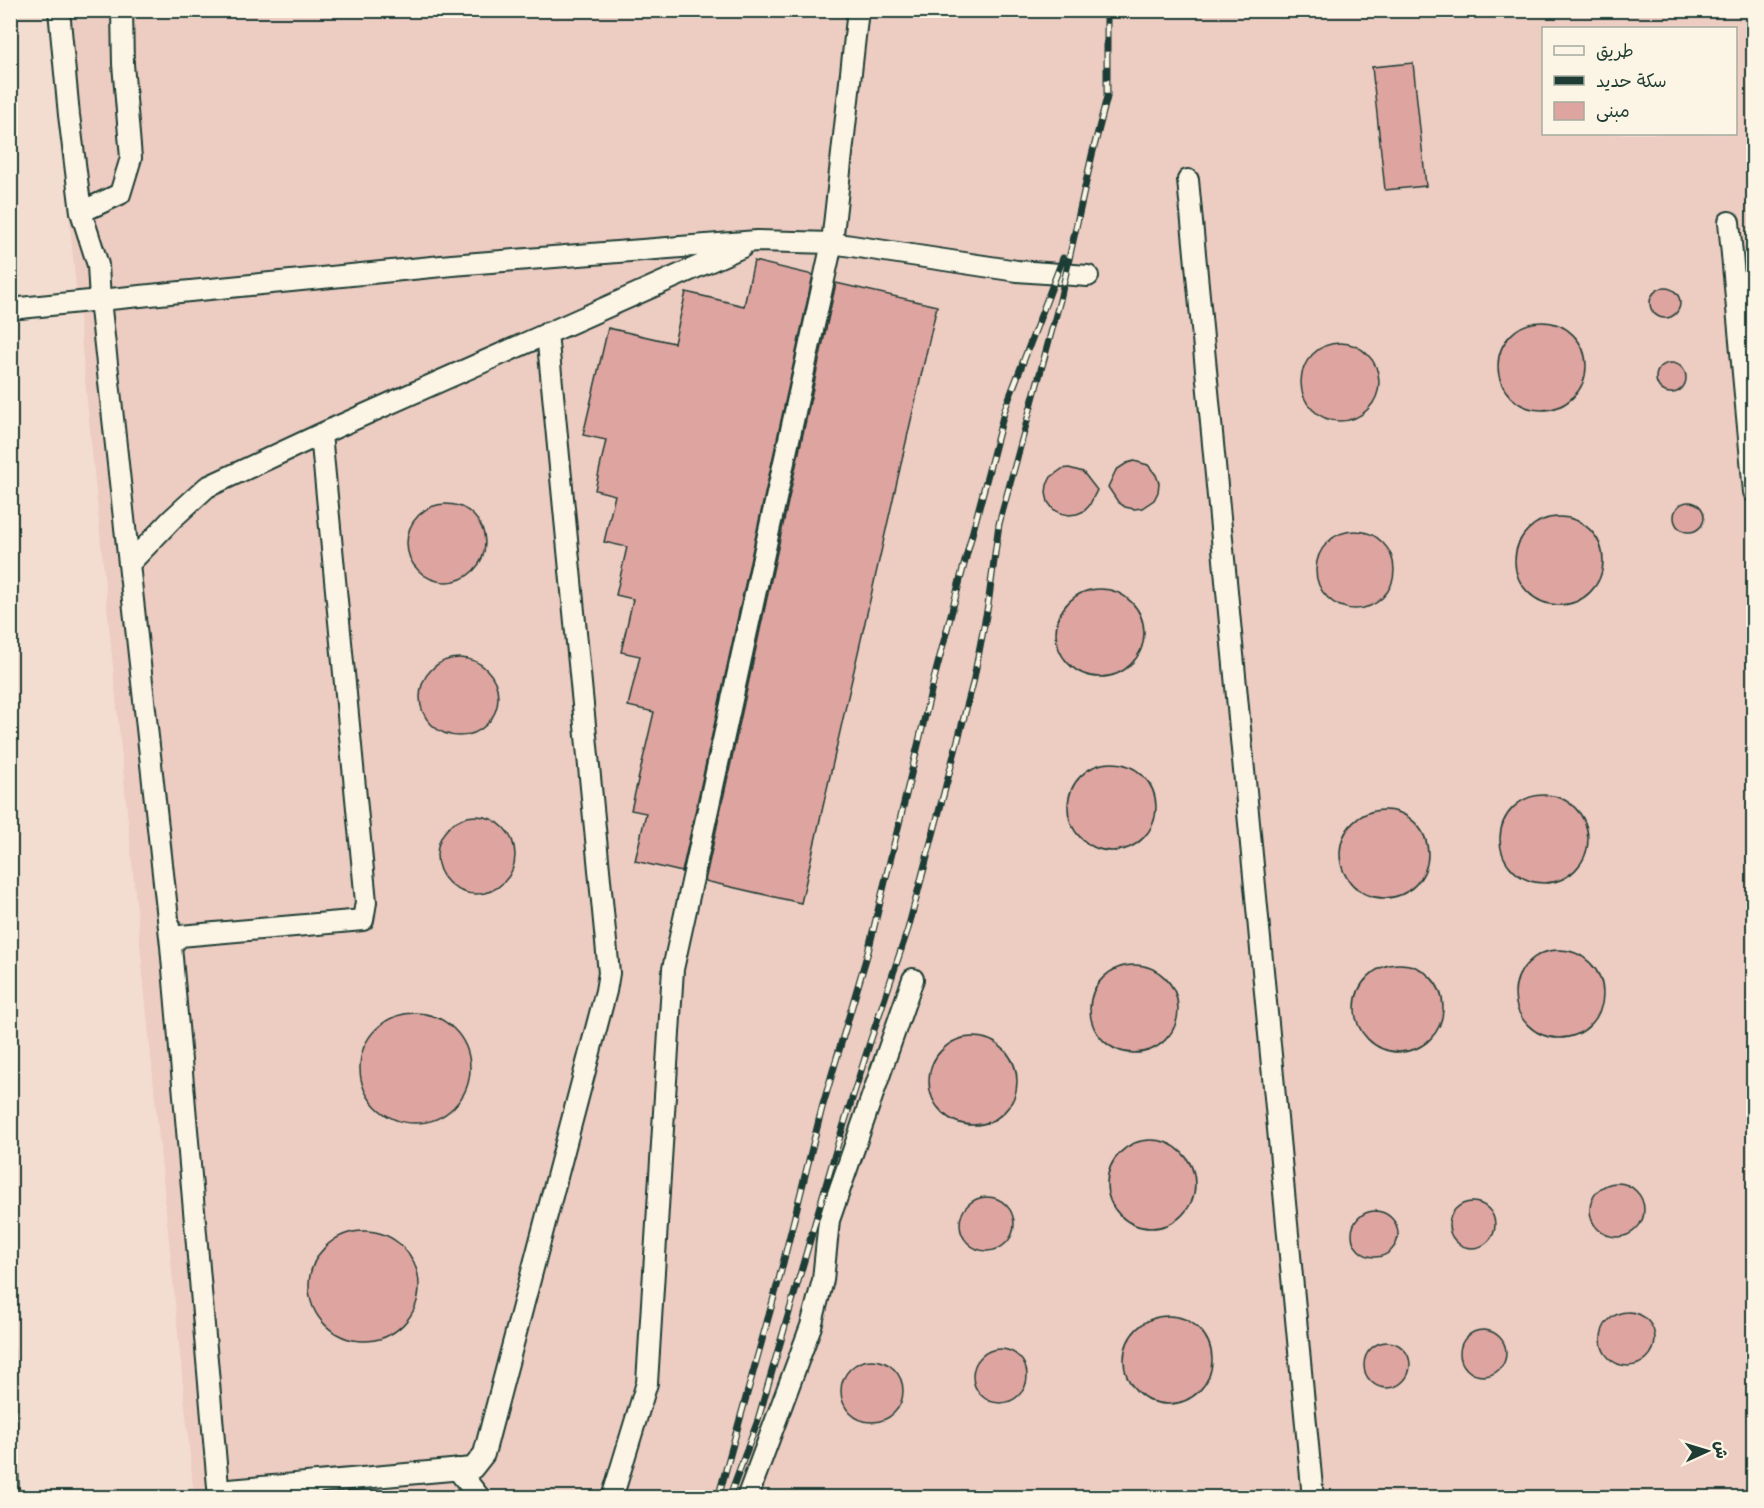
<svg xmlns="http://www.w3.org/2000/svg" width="1764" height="1508" font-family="'Balsamiq Sans','Playpen Sans Arabic',sans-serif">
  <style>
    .built { fill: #edccc2; fill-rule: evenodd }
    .building { fill: #dea4a0; stroke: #1f3d34; stroke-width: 1.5 }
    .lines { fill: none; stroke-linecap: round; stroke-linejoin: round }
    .minor-casing { stroke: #1f3d34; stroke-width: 24 }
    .minor { stroke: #fcf5e5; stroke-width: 20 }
    .rail-casing { stroke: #1f3d34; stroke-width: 7 }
    .rail { stroke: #fcf5e5; stroke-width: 4.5; stroke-dasharray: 14; stroke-linecap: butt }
  </style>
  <rect width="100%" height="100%" fill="#f3ddd0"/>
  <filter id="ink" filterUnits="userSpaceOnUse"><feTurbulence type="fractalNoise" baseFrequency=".0167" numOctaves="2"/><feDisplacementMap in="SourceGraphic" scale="12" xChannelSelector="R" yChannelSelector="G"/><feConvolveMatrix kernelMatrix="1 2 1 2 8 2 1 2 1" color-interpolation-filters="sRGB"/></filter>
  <g filter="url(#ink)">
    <path class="built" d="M49,11H1753V1497H194ZM1544,28H1736V134H1544Z"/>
    <path class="building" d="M1413,63L1426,186L1385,190L1372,67Z
      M754,261L813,275L682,872L635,861L646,813L631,810L654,712L628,706L640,656L621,652L633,599L616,595L627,547L604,542L615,495L595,490L606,440L583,435L608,328L674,343L686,292L744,306Z
      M836,283L937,306L801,903L705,881Z
      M1650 303a15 15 0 1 1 30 0a15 15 0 1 1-30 0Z
      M1498 366a44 44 0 1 1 88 0a44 44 0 1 1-88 0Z
      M1301 382a39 39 0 1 1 78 0a39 39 0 1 1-78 0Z
      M1656 378a15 15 0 1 1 30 0a15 15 0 1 1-30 0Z
      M1134,461L1148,465L1156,475L1159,483L1158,492L1154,500L1142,508L1134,509L1125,507L1118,502L1108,487L1116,470L1127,463Z
      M1069,468L1083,472L1097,490L1089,506L1084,511L1077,514L1069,515L1060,513L1053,509L1048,502L1046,493L1047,485L1051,477L1062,469Z
      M1674 517a15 15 0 1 1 30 0a15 15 0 1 1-30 0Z
      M407 543a39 39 0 1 1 78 0a39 39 0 1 1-78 0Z
      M1515 561a44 44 0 1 1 88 0a44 44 0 1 1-88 0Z
      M1316 570a39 39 0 1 1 78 0a39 39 0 1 1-78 0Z
      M1056 633a44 44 0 1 1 88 0a44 44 0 1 1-88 0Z
      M420 697a39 39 0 1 1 78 0a39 39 0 1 1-78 0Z
      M1068 807a44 44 0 1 1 88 0a44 44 0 1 1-88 0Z
      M1500 839a44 44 0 1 1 88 0a44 44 0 1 1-88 0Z
      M1340 854a44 44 0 1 1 88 0a44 44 0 1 1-88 0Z
      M437 855a39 39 0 1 1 78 0a39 39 0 1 1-78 0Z
      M1515 994a44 44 0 1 1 88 0a44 44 0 1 1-88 0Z
      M1355 1008a44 44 0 1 1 88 0a44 44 0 1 1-88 0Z
      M1090 1009a44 44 0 1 1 88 0a44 44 0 1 1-88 0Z
      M360 1068a55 55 0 1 1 110 0a55 55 0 1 1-110 0Z
      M929 1081a44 44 0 1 1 88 0a44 44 0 1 1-88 0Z
      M1107 1184a44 44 0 1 1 88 0a44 44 0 1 1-88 0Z
      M1590 1210a27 27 0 1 1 54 0a27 27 0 1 1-54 0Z
      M960 1224a27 27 0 1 1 54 0a27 27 0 1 1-54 0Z
      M1449 1225a23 23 0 1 1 46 0a23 23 0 1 1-46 0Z
      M1352 1234a23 23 0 1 1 46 0a23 23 0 1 1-46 0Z
      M309 1286a55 55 0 1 1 110 0a55 55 0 1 1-110 0Z
      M1601 1339a27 27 0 1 1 54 0a27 27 0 1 1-54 0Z
      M1124 1360a44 44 0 1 1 88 0a44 44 0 1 1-88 0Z
      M1460 1353a23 23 0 1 1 46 0a23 23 0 1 1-46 0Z
      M1364 1365a23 23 0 1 1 46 0a23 23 0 1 1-46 0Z
      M973 1376a27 27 0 1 1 54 0a27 27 0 1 1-54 0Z
      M841 1391a31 31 0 1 1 62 0a31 31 0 1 1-62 0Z"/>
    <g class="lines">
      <g class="minor-casing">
        <path id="minor" d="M1188,180L1313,1498
          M81,212L120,194L131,158L123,64L122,10
          M1729,222L1754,492
          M10,309L100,300L98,265L81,212L69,115L59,10
          M129,564L172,519L207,487L321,434L742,247
          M171,946L180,936L363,920L366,902L321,434
          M457,1469L480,1498
          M218,1491L473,1468L484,1454L606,991L609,973L547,333
          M219,1498L171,946L100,300L452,265L757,241L832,243L1017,271L1088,276
          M612,1498L647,1383L673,969L832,243L858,10
          M747,1498L811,1326L823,1280L829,1220L913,979"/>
      </g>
      <use href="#minor" class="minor"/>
      <g class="rail-casing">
        <path id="rail" d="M10,1332L17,1498
          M718,1498L779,1279L822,1108L868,952L934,679L1005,409L1063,258
          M729,1498L757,1423L839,1140L871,1039L908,929L973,683L988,605L999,524L1060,300L1092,155L1107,97V10"/>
      </g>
      <use href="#rail" class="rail"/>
    </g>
  </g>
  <rect width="1764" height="1508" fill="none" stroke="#fcf5e5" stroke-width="36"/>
  <rect x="18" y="18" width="1728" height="1472" fill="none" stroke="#1f3d34" stroke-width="2" filter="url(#ink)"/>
  <rect x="1542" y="27" width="195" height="108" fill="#fcf5e5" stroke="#a4ab9e" stroke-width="1.5"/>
  <rect x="1554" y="46" width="30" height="9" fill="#fcf5e5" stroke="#a4ab9e" stroke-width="1.5"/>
  <text x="1596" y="57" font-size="18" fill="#1f3d34">طريق</text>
  <rect x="1554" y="76" width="30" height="9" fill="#1f3d34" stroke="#a4ab9e" stroke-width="1.5"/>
  <text x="1596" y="87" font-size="18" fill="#1f3d34">سكة حديد</text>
  <rect x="1554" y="102" width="30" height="18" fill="#dea4a0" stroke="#a4ab9e" stroke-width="1.5"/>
  <text x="1596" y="117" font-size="18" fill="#1f3d34">مبنى</text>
  <g transform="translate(1707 1451) rotate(86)" stroke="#fcf5e5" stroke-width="4.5" paint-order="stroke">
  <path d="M0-4.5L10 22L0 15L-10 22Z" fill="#1f3d34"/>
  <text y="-9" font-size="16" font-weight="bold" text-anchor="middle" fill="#1f3d34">ش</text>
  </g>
</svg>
